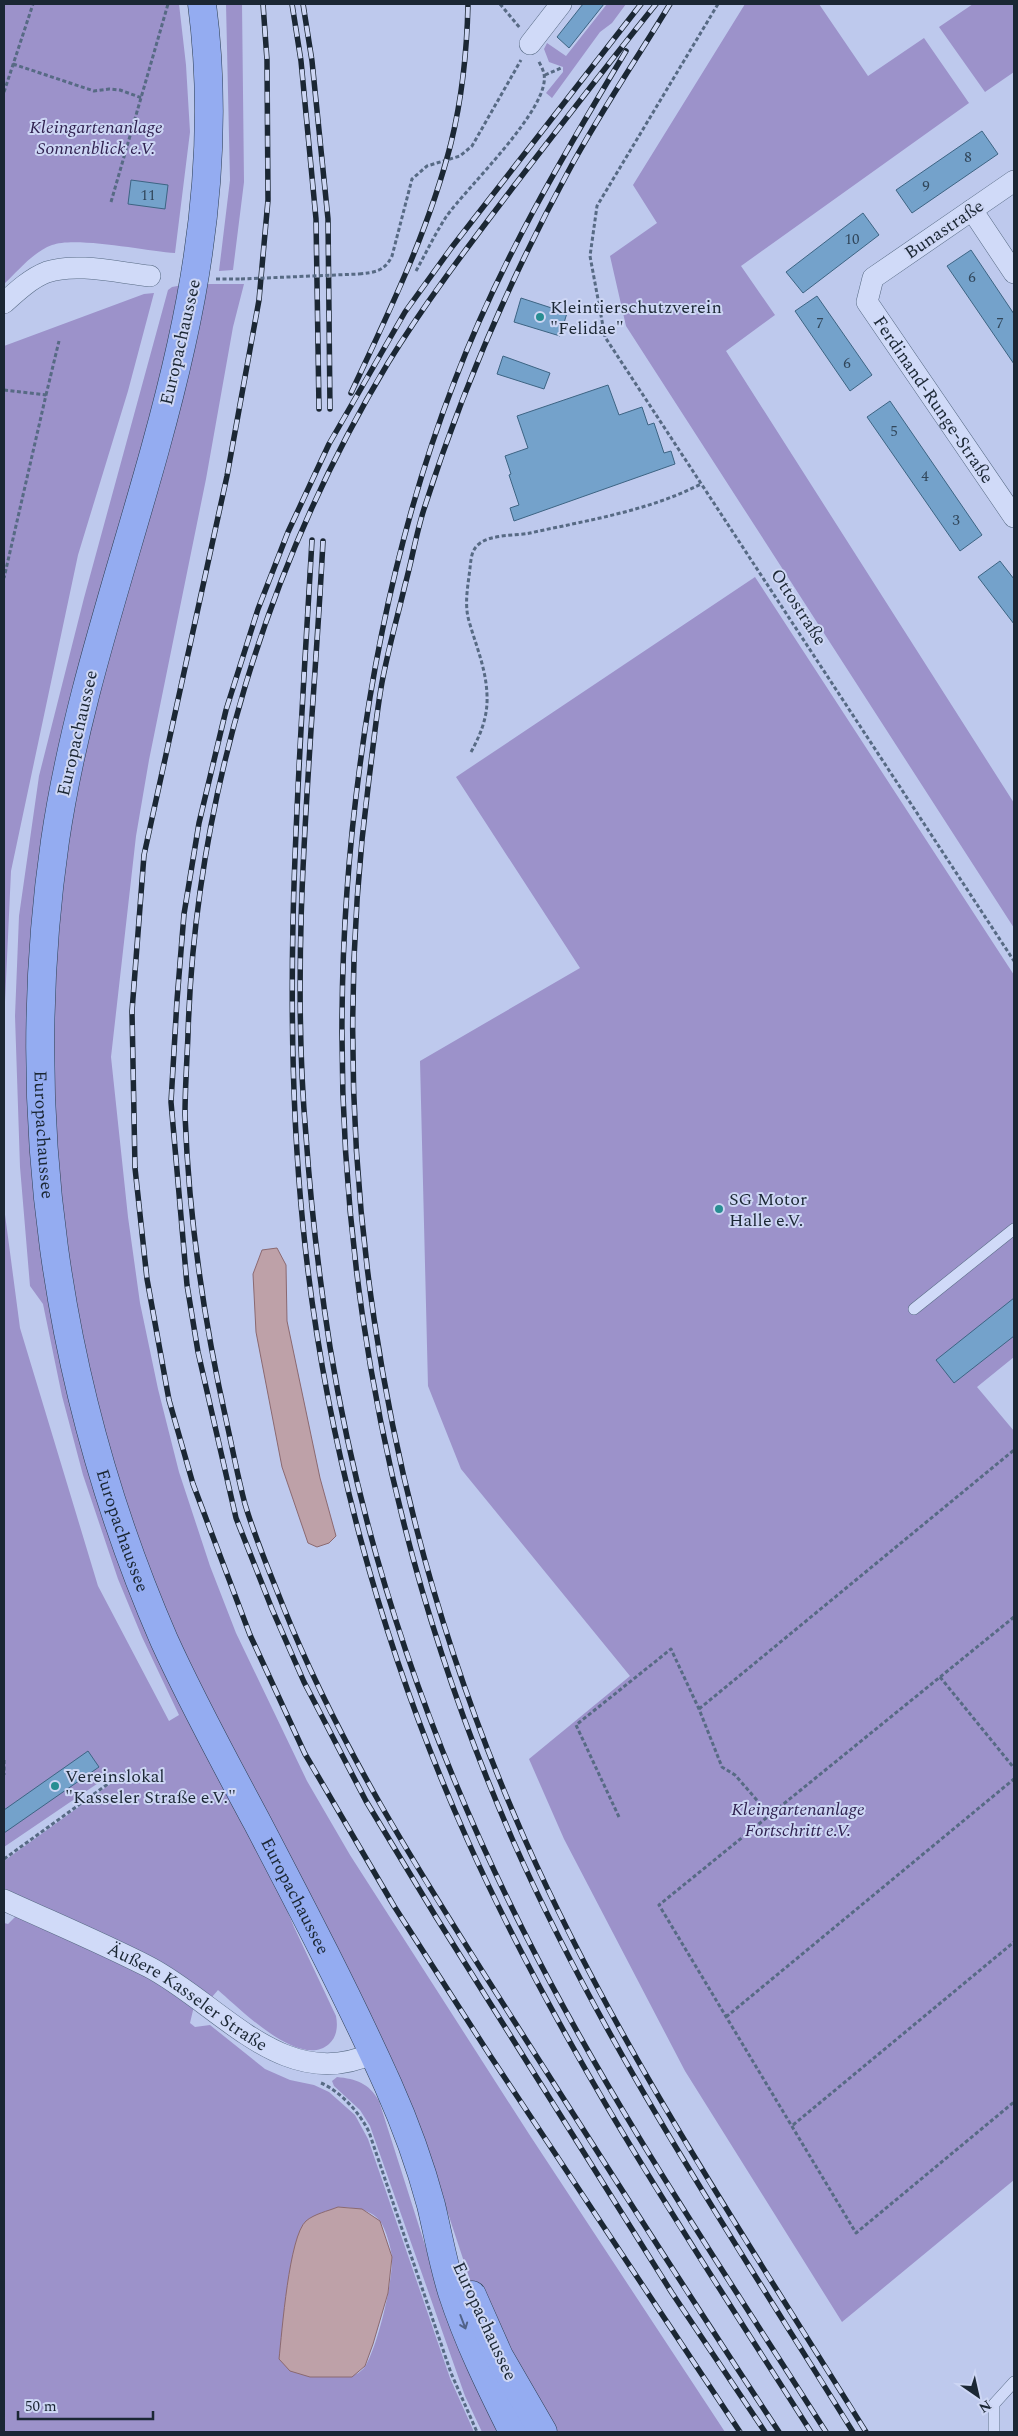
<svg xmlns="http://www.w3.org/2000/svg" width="1018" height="2436" font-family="Spectral,serif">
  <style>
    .green { fill: #9c92ca; fill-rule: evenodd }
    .water { fill: #bea1a8; stroke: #8b6970 }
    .building { fill: #74a2cb; stroke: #3d6483 }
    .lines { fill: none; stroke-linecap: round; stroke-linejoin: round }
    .lane-casing { stroke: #576a84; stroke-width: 12 }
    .street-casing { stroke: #576a84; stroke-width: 22 }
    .primary-casing { stroke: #2c3e52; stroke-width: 29 }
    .path { stroke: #576a84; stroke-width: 3; stroke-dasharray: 4 2.5; stroke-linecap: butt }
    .lane { stroke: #d0daf8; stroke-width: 11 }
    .street { stroke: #d0daf8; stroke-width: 21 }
    .primary { stroke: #94acf1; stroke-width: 28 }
    .rail-casing { stroke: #1b2734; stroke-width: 5.5 }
    .rail { stroke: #cdd6f4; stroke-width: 4; stroke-dasharray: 11; stroke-linecap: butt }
    .path-bridge { stroke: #576a84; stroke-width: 3; stroke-dasharray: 4 2.5; stroke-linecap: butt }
    .oneway { stroke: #516389 }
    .poi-dot { fill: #288e92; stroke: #cdd6f4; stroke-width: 2 }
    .labels { text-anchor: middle; stroke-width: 4; stroke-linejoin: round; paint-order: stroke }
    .number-label { font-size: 15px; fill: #31465a }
    .park-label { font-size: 18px; font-style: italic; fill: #302250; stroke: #cdd6f4 }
    .street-label { font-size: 18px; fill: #1b2734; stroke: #cdd6f4 }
    .poi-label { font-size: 18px; fill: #1b2734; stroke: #cdd6f4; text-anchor: start }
  </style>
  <rect width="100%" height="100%" fill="#bec9ed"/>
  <path class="green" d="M4,4H179L186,65L190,132L175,253C147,251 75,236 52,245C33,252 18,271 4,284Z
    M226,4H242L244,182L233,270L219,271L230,180Z
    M607,4H626L612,23L600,32L552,98L546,93L563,72V67L549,62L544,49L547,43L566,56Z
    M745,4H819L868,76L924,38L969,103L741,266L775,315L726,351L1014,803V928L626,326L610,256L657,223L633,185Z
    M973,4H1014V72L985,92L939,27Z
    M206,284H244L233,327L206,479L149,760L136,836L111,1057L128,1217L140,1303L158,1389L179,1472L210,1566L236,1633L307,1781L350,1855L529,2134L725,2432H549L471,2283L436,2177L397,2070L177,1644L102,1439L59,1222L49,1012L71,799Z
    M183,285L38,896L69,1389L294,1927L336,2016C338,2026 337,2037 329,2044C300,2070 239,2008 218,1990L212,1997L4,1892V1861L116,1780L113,1773L4,1847V1207L20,1328L98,1586L169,1721L179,1715L142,1637L118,1579L83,1475L62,1396L43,1304L30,1286L20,1167L15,1016L19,916L39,776L84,598L168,290L172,287Z
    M154,293L128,391L78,555L11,871L4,1024V346L144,294Z
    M755,577L1014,975V1357L977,1387L1014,1431V2180L842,2322L685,2071L564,1839L529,1759L630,1676L461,1469L428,1386L420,1061L580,968L456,777Z
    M17,1915L100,1949L194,2006L190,2023L195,2027L210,2025L265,2069L290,2080L314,2085L329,2092L355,2115L368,2139L450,2378L474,2432H4V1923L8,1924ZM338,2207C352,2208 370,2208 380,2221C386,2229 391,2248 392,2257C393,2282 378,2344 366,2365C360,2375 350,2377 340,2377Z
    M337,2077C356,2079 369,2083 379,2101L432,2267L500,2432H482L465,2396L370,2126L360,2110L334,2086L332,2081Z"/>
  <path class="water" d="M277,1248L286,1265L287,1321L320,1478L336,1536L329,1543L317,1547L308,1543L282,1467L256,1332L253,1274L262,1250Z
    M338,2207L362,2209L380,2221L392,2257L388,2293L373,2344L365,2366L352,2377H310L290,2371L279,2359C282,2332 289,2236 306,2221C314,2214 328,2211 338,2207Z"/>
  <path class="building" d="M583,4H604L569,48L557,37Z
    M982,131L998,154L912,213L896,190Z
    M131,180L168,185L165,209L128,204Z
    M863,213L879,235L803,293L786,272Z
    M971,250L1014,314V364L947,266Z
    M817,296L872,375L850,391L795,311Z
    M521,298L567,313L560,336L514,322Z
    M503,356L550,373L544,389L497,374Z
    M608,385L619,415L642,407L648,425L654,423L664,453L671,451L675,464L514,521L510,508L519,505L509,475L511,474L505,456L528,448L517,416Z
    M890,401L982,535L960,551L867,417Z
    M1000,561L1014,579V624L978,577Z
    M1014,1298V1336L954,1383L936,1360Z
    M88,1751L99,1767L4,1833V1810Z"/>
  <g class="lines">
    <g class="lane-casing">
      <path id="lane" d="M914,1309L1014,1229
        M994,2432V2404L1014,2382"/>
    </g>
    <g class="street-casing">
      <g id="street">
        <path d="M530,44L561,4"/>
        <path id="s1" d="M1014,181L873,278L867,302L1014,517"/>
        <path d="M972,210L1014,273"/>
        <path d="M4,303C16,292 31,278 47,272C76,262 120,273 150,276"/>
        <path id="s2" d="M4,1900C52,1922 102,1943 149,1967C220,2004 285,2095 373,2053"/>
      </g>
    </g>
    <g class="primary-casing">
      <g id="primary">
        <path id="s3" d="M202,4C217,117 206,235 181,346C144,513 80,671 55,841C16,1112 55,1389 164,1640C192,1702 225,1762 257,1822C302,1908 348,1996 388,2085C405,2123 420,2164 431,2205C438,2234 443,2263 452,2292C468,2341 490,2386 513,2432"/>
        <path d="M472,2295L499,2356L543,2432"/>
      </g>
    </g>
    <path class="path" d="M500,4L520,28
      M718,4L597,206L590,256L605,337L1014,961
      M13,64L94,91L109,89L120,90L142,98
      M545,75L561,68
      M4,92L33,4
      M111,202L168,4
      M416,271C426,253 435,234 446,217C466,188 551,108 544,74C543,69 540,64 538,60
      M359,274C375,272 384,272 392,256L412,179L427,166L460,156L472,146L521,60
      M216,279H241
      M4,390L46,395L4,578
      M46,395L59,341
      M471,752C481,734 488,716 487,695C486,668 476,646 469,621C464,604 468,586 470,568C471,560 471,550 479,544C491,534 515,536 530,533C589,520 648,511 701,484
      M1014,1617L659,1905L856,2233L1014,2102
      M940,1677L1014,1768
      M699,1709L1014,1450
      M4,1760V1775
      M619,1817L576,1725L671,1649L699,1709L722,1767L735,1775L770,1815
      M4,1859L130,1768
      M726,2017L1014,1779
      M321,2083C340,2091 360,2113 369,2132L451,2373L477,2432
      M793,2125L1014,1942"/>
    <use href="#lane" class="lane"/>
    <use href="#street" class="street"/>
    <use href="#primary" class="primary"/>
    <g class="rail-casing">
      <path id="rail" d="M263,4L267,60L268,200L259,300L227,476L144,855L132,1011L135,1168L147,1279L169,1400L193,1484L250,1635L305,1754L394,1906L491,2057L740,2432
        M292,4L301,61L316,219L319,409
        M303,4L312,61L328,219L330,409
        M641,4L452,247L405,312L329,444L288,532L258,609L226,710L199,823L184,914L177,1000L171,1102L187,1285L198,1352L236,1518L272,1609L304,1682L366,1801L436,1917L672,2293L765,2432
        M656,4C608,64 561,125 514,186C470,244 426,301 388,363C267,564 195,799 188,1034C187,1061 185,1088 185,1115C189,1220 204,1322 227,1424C233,1451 238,1478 245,1504C255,1538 270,1573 283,1606C342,1754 429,1887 514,2021C602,2159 689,2296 779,2432
        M670,4C636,60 599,114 568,172C510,279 461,393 424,509C416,534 412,560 405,585C397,619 387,653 381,688C376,718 373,748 369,779C322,1140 378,1509 526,1842C618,2049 747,2240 866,2432
        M626,51C562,157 499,264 455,380C407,504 377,634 360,765C310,1134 365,1503 514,1843C606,2050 734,2240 853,2432
        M351,393C389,312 429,230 451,143C462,98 467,50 468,4
        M312,540C299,769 280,998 303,1226C324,1437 381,1646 467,1839C560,2048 689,2240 811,2432
        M323,541C313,738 289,939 306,1136C311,1207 319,1277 330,1347C363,1550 431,1747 523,1930C611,2105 721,2267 826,2432"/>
    </g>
    <use href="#rail" class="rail"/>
    <path class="path-bridge" d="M241,279L359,274"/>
  </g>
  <defs><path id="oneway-shaft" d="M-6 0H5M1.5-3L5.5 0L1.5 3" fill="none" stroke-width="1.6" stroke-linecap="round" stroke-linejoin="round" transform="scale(1.25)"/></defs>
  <use class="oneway" href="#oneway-shaft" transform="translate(463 2322) rotate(69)"/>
  <g class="poi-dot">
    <circle cx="540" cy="317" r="5"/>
    <circle cx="719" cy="1209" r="5"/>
    <circle cx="55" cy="1786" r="5"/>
  </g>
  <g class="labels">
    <g class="number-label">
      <text x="968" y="162">8</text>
      <text x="926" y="191">9</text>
      <text x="148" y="200">11</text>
      <text x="852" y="244">10</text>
      <text x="972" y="282">6</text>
      <text x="820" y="328">7</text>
      <text x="1000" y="328">7</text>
      <text x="847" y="368">6</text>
      <text x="894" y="436">5</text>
      <text x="925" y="481">4</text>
      <text x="956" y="525">3</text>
    </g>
    <g class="park-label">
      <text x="96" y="133">Kleingartenanlage<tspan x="96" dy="21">Sonnenblick e.V.</tspan></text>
      <text x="798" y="1815">Kleingartenanlage<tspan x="798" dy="21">Fortschritt e.V.</tspan></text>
    </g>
    <g class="street-label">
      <text transform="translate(944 229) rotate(-34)" y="6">Bunastraße</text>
      <text transform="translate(180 342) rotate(-77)" y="6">Europachaussee</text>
      <text dy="6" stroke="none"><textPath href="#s1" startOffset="314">Ferdinand-Runge-Straße</textPath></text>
      <text transform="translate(799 607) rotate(57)" y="6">Ottostraße</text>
      <text transform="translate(77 733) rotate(-77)" y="6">Europachaussee</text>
      <text dy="6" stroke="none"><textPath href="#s3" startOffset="1150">Europachaussee</textPath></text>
      <text dy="6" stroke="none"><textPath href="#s3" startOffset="1555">Europachaussee</textPath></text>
      <text dy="6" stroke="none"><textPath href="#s3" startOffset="1960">Europachaussee</textPath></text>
      <text dy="6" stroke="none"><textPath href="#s2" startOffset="208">Äußere Kasseler Straße</textPath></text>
      <text transform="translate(485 2321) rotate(65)" y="6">Europachaussee</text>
    </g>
    <g class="poi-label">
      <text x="550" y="313">Kleintierschutzverein<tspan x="550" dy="21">"Felidae"</tspan></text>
      <text x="729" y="1205">SG Motor<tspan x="729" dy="21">Halle e.V.</tspan></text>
      <text x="65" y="1782">Vereinslokal<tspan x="65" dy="21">"Kasseler Straße e.V."</tspan></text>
    </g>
  </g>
  <rect width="1018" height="2436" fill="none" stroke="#1b2734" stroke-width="10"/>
  <g transform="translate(978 2396) rotate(146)" stroke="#cdd6f4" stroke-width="4" paint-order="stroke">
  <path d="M0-4L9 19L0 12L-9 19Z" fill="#1b2734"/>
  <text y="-8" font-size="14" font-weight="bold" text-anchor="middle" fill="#1b2734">N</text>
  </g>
  <path d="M18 2411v8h135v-8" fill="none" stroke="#1b2734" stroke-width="2.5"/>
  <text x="25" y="2411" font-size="15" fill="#1b2734" stroke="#cdd6f4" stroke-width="4" paint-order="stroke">50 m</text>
</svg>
